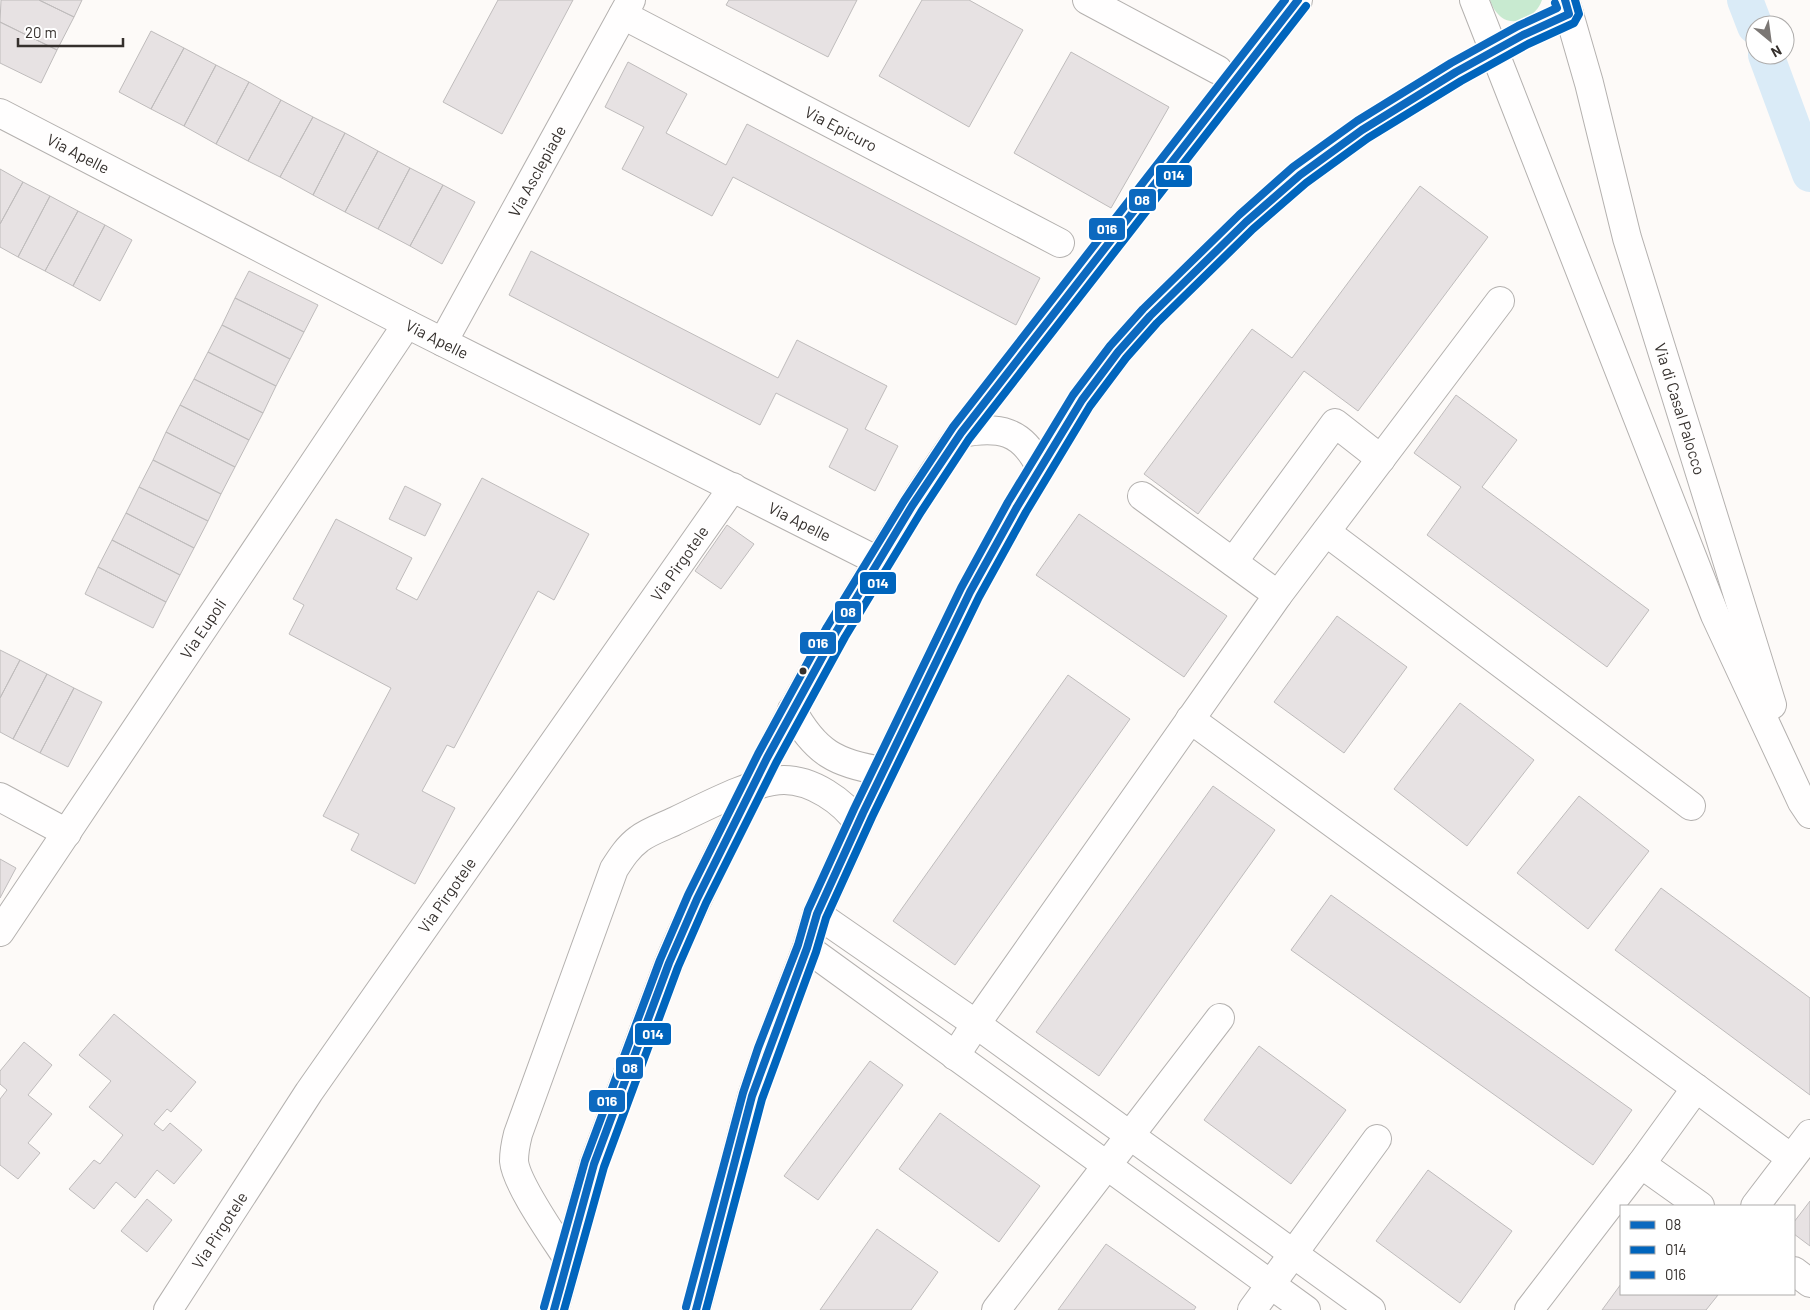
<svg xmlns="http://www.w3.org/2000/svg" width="1810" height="1310" font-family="Barlow,sans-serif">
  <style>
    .green { fill: #c8ead0 }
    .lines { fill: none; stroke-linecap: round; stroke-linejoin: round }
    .canal { stroke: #daebf7; stroke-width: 36 }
    .building { fill: #e7e2e3; stroke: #bfbcbc }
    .minor-casing { stroke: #b4b1af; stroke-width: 30 }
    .minor { stroke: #fffefe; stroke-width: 28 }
    .bus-1-casing { stroke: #fff; stroke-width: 11 }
    .bus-2-casing { stroke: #fff; stroke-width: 11 }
    .bus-3-casing { stroke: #fff; stroke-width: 11 }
    .bus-1 { stroke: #0c69bf; stroke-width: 8 }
    .bus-2 { stroke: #0065bd; stroke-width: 8 }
    .bus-3 { stroke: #0c69bf; stroke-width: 8 }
    .bus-dot { fill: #35302d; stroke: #fff; stroke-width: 2 }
    .labels { text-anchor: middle; stroke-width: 4.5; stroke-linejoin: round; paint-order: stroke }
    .street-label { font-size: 16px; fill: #35302d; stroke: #fff }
    .line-badge { stroke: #fff; stroke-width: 2 }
    .badge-label { font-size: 14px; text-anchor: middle; font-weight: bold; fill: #fff }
  </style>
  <rect width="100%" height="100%" fill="#fdfaf8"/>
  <path class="green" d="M1490,0H1542C1537,16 1515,28 1501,17C1495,12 1492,6 1490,0Z"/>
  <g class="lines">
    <path class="canal" d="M1745,0L1755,26
      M1766,55L1810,174"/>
  </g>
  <path class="building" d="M1,0H39L74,17L57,50L0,22Z
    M39,0H82L74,17Z
    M498,0H573L502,134L443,102Z
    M729,0H857L828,57L726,5Z
    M922,0H969L1023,30L969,127L879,76Z
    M0,22L57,50L41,83L0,63Z
    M151,31L184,48L151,109L119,92Z
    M184,48L216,65L184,126L151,109Z
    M1071,52L1169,107L1111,208L1014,153Z
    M628,62L687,94L666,133L726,165L747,124L1040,278L1016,325L733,177L712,216L622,169L644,127L605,107Z
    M216,65L249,82L216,144L184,126Z
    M249,82L281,100L248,161L216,144Z
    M281,100L313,117L280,177L248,161Z
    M313,117L345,133L313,195L280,177Z
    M345,133L378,151L345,212L313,195Z
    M378,151L410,168L378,229L345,212Z
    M410,168L443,185L410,246L378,229Z
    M0,169L23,182L0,224Z
    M23,182L50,196L18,257L0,247V224Z
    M443,185L475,202L442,264L410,246Z
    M1420,186L1488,237L1358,411L1304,371L1198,514L1144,474L1252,329L1292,358Z
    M50,196L78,211L45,271L18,257Z
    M78,211L105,225L73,286L45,271Z
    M105,225L132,240L100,301L73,286Z
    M531,251L778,378L797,340L887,386L865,429L898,446L875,491L829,467L848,429L776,393L760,425L509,295Z
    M249,271L318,305L304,332L235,298Z
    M235,298L304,332L290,359L222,325Z
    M222,325L290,359L276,386L208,352Z
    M208,352L276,386L263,413L194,379Z
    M194,379L263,413L249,440L180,405Z
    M1456,395L1517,440L1482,487L1649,610L1607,667L1427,535L1461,487L1414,453Z
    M180,405L249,440L235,467L166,432Z
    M166,432L235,467L221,494L153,460Z
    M153,460L221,494L208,521L139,487Z
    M482,478L589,534L554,600L538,591L454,748L447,745L422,791L455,808L415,884L351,850L359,834L323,816L391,688L289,634L304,605L293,599L336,519L412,558L396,589L417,600Z
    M405,486L441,504L425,536L389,519Z
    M139,487L208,521L194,548L126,513Z
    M126,513L194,548L180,575L112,540Z
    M1079,514L1227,616L1184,677L1036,575Z
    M727,525L754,544L721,589L695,571Z
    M112,540L180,575L166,602L98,567Z
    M98,567L166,602L153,628L85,594Z
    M1337,616L1407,667L1344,753L1274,702Z
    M0,650L20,660L0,698Z
    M20,660L47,674L13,739L0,732V698Z
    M47,674L74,688L40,753L13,739Z
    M1068,675L1130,719L955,965L893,921Z
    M74,688L102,702L68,767L40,753Z
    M1460,703L1534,760L1467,846L1394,789Z
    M1213,786L1275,830L1099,1076L1036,1032Z
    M1579,796L1649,851L1588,929L1517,873Z
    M0,859L16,868L0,898Z
    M1661,888L1810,998V1095L1615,950Z
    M1331,895L1632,1110L1593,1165L1291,950Z
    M114,1014L196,1082L171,1112L167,1109L154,1124L163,1131L170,1123L202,1150L174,1184L157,1170L135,1198L116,1182L94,1209L69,1189L94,1160L100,1164L123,1135L89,1107L111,1081L79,1055Z
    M24,1042L52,1065L28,1095L52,1114L28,1143L40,1153L18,1179L0,1165V1099L7,1090L0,1084V1071Z
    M1259,1046L1346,1110L1291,1184L1204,1120Z
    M870,1061L903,1085L818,1200L784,1176Z
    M940,1113L1040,1186L999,1242L899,1169Z
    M1428,1170L1512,1231L1460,1303L1376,1241Z
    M147,1199L172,1220L147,1252L121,1231Z
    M1810,1201V1246L1794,1234V1222Z
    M877,1229L938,1272L911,1310H820Z
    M1106,1244L1196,1307L1194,1310H1058Z
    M1621,1284V1294L1718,1295L1706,1310H1602Z"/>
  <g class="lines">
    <g class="minor-casing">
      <g id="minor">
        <path d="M1087,0L1218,70"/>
        <path d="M1474,0L1715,615L1802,802L1810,814"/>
        <path id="s1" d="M1565,0L1589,83L1627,238L1772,705"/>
        <path id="s2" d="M623,15L1060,243"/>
        <path id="s3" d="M0,113L407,324L878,561"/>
        <path id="s4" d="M443,342L631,0"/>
        <path d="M961,433C999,426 1022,430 1040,467"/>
        <path d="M1142,496L1278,595"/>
        <path d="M1326,532L1691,806"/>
        <path d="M1233,562L1335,423L1381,459"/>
        <path d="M792,710C815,752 836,764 883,771"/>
        <path d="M1190,719L1696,1088"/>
        <path d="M0,797L67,833"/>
        <path d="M817,914L976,1024L1371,1310"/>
        <path id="s5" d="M0,932L407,324"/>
        <path d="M807,948L1306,1310"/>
        <path d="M955,1056L976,1024L1278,595L1500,301"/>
        <path d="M1700,1206L1641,1164L1696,1088L1791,1158"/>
        <path d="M1755,1206L1810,1134"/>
        <path d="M568,1259C554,1237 516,1184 514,1161C514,1152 516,1142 518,1134L614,869C621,858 628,847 639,839C648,832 662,827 673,822C701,809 754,780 784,780C812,780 843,801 858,823"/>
        <path d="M1794,1271L1810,1283"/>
        <path id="s6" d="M168,1310L309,1092L733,487"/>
        <path d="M554,1310L594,1164L669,963C687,920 707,878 728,836C762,766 798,699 836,632C876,565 916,497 961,433L1298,0"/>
        <path d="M696,1310L752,1096L767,1052L807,948L817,914L863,813L970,592L1017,507L1082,400L1118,352L1150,316L1246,222L1300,175L1362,130L1456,72L1523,35L1569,14"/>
        <path d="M996,1310L1220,1018"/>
        <path d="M1252,1310L1377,1139"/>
        <path d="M1529,1310L1641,1164"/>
      </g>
    </g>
    <use href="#minor" class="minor"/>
    <g class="bus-1-casing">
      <path id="bus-1" d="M554,1310L594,1164L669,963L697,899L767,758L836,632L912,506L961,433L1298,0
        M696,1310L752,1096L807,948L817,914L863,813L970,592L1017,507L1082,400L1118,352L1150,316L1246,222L1300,175L1362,130L1456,72L1523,35L1569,14L1565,0"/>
    </g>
    <g class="bus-2-casing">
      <path id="bus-2" d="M564,1310L604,1167L678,967L706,903L776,763L845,637L921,512L969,439L1306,6
        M706,1310L762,1099L816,952L826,918L872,817L979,597L1026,512L1090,406L1126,358L1157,323L1253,229L1306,183L1368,138L1461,81L1528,44L1574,23L1579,14L1575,0"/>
    </g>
    <g class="bus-3-casing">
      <path id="bus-3" d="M544,1307L585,1161L660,960L688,895L758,754L827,627L904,501L953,427L1285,0
        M686,1307L743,1093L758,1048L798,945L808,910L854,809L961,588L1008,502L1073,395L1110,346L1143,309L1239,215L1293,167L1357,121L1451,63L1518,26L1557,8L1555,3"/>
    </g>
    <use href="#bus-1" class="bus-1"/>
    <use href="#bus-2" class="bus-2"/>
    <use href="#bus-3" class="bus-3"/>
  </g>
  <circle class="bus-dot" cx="803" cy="671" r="4.5"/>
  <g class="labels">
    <g class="street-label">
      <text dy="6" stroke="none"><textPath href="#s2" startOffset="246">Via Epicuro</textPath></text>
      <text dy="6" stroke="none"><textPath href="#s3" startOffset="88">Via Apelle</textPath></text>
      <text dy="6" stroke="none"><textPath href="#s4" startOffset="195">Via Asclepiade</textPath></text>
      <text dy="6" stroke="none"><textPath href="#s3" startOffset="492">Via Apelle</textPath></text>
      <text dy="6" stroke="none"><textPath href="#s1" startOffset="425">Via di Casal Palocco</textPath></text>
      <text dy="6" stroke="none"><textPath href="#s3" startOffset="898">Via Apelle</textPath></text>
      <text dy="6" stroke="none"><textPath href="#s6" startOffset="905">Via Pirgotele</textPath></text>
      <text dy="6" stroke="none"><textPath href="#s5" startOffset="365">Via Eupoli</textPath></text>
      <text dy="6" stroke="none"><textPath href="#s6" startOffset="500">Via Pirgotele</textPath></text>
      <text dy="6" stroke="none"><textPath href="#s6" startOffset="95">Via Pirgotele</textPath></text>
    </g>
  </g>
  <g class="line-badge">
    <rect x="1155" y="164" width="38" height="24" rx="5" fill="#0065bd"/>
    <rect x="1128" y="188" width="29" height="24" rx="5" fill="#0c69bf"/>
    <rect x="1088" y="217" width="38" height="24" rx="5" fill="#0c69bf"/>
    <rect x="859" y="571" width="38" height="24" rx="5" fill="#0065bd"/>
    <rect x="834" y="600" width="28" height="24" rx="5" fill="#0c69bf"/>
    <rect x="799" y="631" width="38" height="24" rx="5" fill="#0c69bf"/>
    <rect x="634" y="1022" width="38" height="24" rx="5" fill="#0065bd"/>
    <rect x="615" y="1056" width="29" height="24" rx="5" fill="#0c69bf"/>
    <rect x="588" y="1089" width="38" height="24" rx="5" fill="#0c69bf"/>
  </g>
  <g class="badge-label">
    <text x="1174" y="180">014</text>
    <text x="1142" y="205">08</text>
    <text x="1107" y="234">016</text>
    <text x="878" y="588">014</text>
    <text x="848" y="617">08</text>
    <text x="818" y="648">016</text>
    <text x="653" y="1039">014</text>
    <text x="630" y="1073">08</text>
    <text x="607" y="1106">016</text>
  </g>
  <rect x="1620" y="1205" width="175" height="90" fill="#ffffff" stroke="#aeacab"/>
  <rect x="1630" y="1221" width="25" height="8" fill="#0c69bf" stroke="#aeacab"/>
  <text x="1665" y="1230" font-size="15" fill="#35302d">08</text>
  <rect x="1630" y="1246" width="25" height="8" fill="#0065bd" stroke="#aeacab"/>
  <text x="1665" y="1255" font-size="15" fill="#35302d">014</text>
  <rect x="1630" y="1271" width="25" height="8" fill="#0c69bf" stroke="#aeacab"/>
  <text x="1665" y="1280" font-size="15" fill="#35302d">016</text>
  <g transform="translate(1770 40) rotate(151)"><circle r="24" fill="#ffffff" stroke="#aeacab"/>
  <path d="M0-4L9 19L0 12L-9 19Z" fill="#7b7774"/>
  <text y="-8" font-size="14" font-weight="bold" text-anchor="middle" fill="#35302d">N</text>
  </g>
  <path d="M18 38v8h105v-8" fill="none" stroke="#35302d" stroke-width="2.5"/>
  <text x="25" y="38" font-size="15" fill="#35302d" stroke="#ffffff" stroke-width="4" paint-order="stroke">20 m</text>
</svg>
